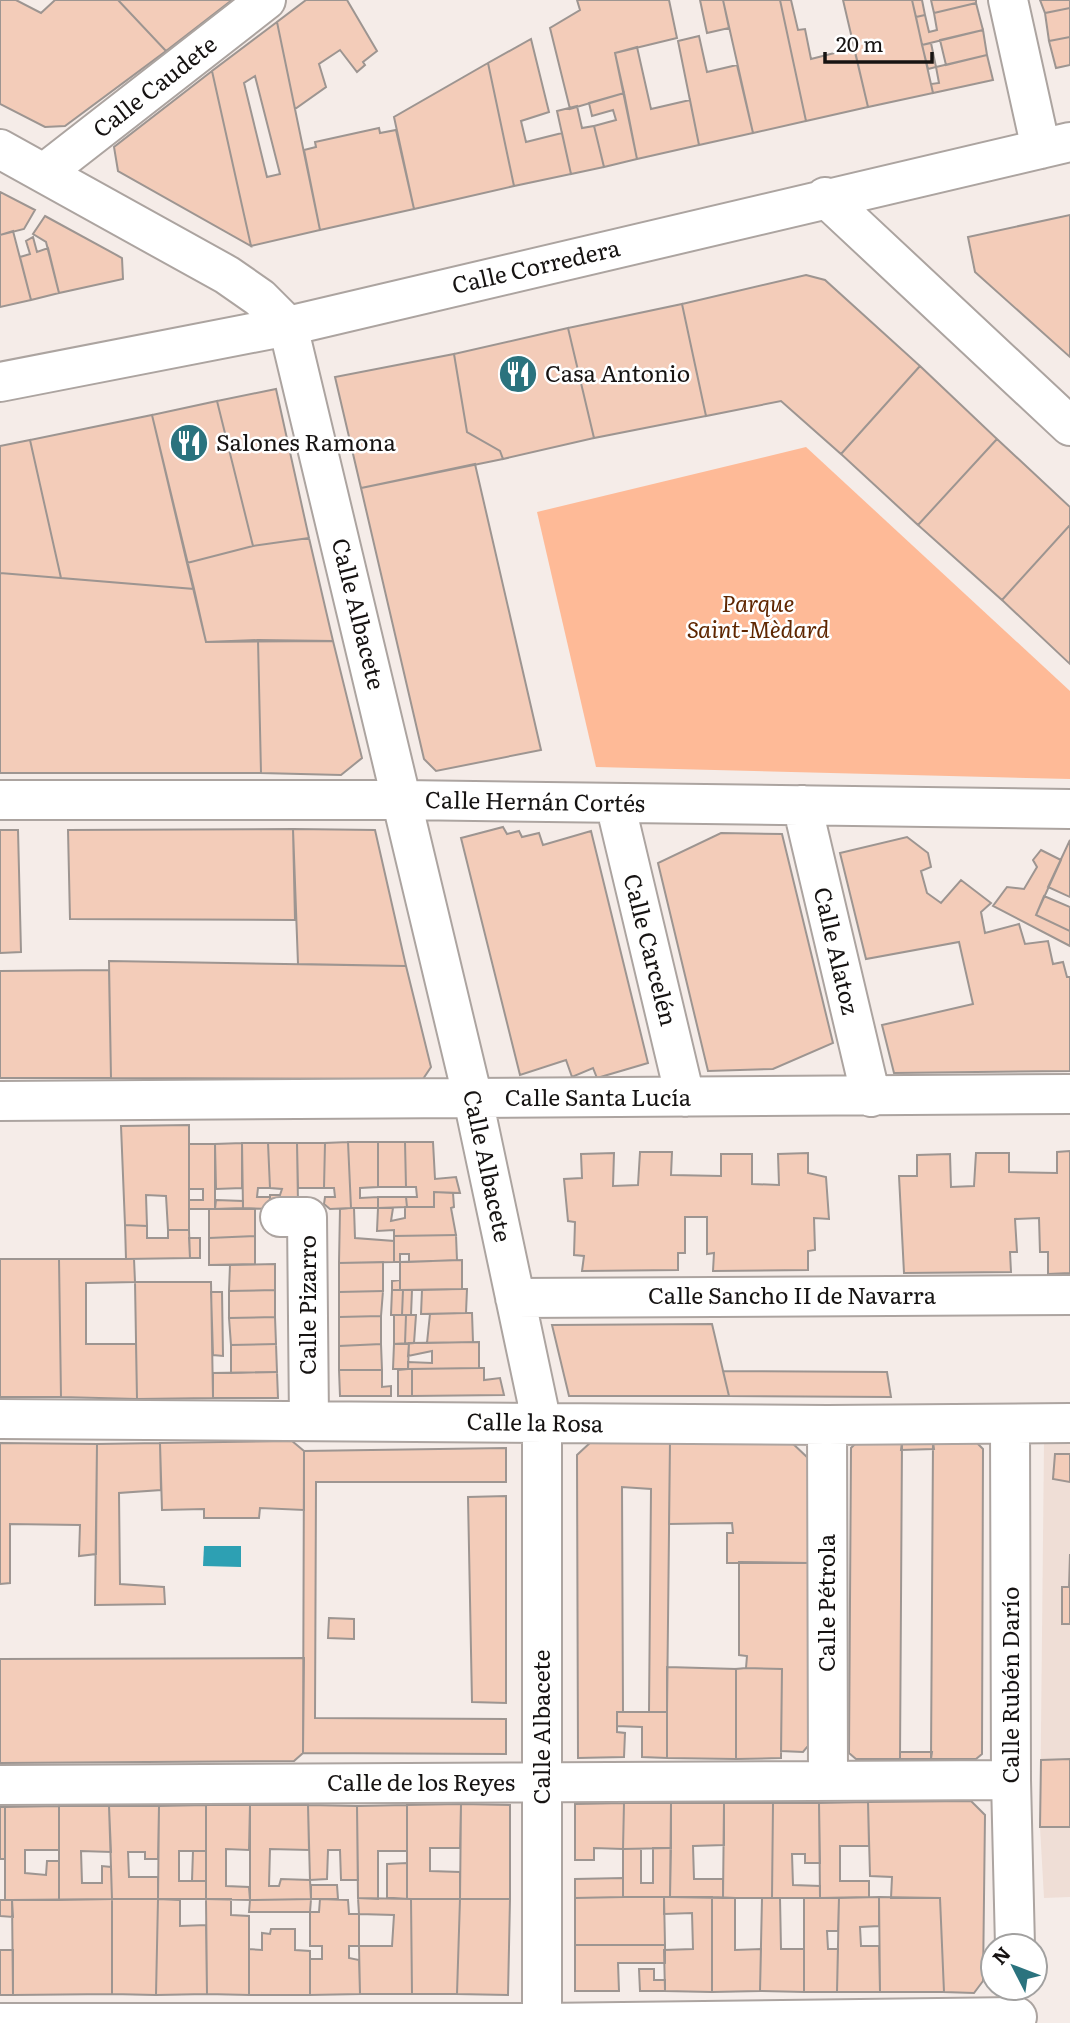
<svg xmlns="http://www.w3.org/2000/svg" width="1070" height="2023" font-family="Literata,serif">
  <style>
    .built { fill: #efded6 }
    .green { fill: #feba97 }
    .water { fill: #2da0b3 }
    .building { fill: #f3ccb9; stroke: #9d9591; stroke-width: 2; fill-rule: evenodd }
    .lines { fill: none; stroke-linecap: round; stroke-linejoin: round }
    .minor-casing { stroke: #aca4a0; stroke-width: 42 }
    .minor { stroke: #fff; stroke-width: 38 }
    .labels { text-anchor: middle; stroke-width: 5; stroke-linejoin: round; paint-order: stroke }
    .street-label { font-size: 23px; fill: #161312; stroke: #fff }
    .poi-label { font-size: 23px; fill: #161312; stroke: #fff; text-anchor: start }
    .park-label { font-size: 23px; font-style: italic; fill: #5f2600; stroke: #fff }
  </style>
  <rect width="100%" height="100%" fill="#f5ece8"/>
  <path class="built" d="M1044,1443H1070V1897L1044,1898L1040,1827Z"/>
  <path class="green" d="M806,447L1070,691V779L596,767L537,512Z"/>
  <path class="water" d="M204,1546H241V1567L203,1566Z"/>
  <path class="building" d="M0,0H16L41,13L55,0H118L166,51L65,126L45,127L0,104Z
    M118,0H232L166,51Z
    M306,0H347L377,51L363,62L365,65L357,72L340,50L319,64L326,87L295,109L277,22Z
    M577,0H669L677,38L615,53L624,93L570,109L550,28L580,10Z
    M700,0H723L729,28L707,33Z
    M723,0H780L806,121L753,133Z
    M780,0H791L798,30L805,29L811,59L854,48L868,107L806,121Z
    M843,0H912L933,93L868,107Z
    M912,0H922L925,15L916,17Z
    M931,0H976V3L934,13Z
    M1040,0H1070V8L1045,13Z
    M976,3L983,30L922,45L916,17L925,15L929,32L937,30L934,13Z
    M1070,8V37L1049,41L1045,13Z
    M277,22L320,230L251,246L212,71ZM255,76L280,174L267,177L244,83Z
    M983,30L987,55L946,65L940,40Z
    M699,36L707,72L737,65L753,133L699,145L678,41Z
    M1070,37V65L1056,68L1049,41Z
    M531,39L549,112L521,121L526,142L562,133L571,174L514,186L488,63Z
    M931,43L936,67L928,69L922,45Z
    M637,47L651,109L690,100L699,145L637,159L615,53Z
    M987,55L993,80L933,93L931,84L939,83L936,67Z
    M488,63L514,186L414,209L394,117Z
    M212,71L251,246L118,171L114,147Z
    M624,93L637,159L604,167L594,126L616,120L613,110L592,116L589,103Z
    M577,106L582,128L594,126L604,167L571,174L557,111Z
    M379,128L380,133L396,130L414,209L320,230L304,150L316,147L315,142Z
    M0,192L35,210L24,229L0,235Z
    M1070,215V357L975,272L968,237Z
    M45,216L122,258L123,279L59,293L46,242L33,234Z
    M13,231L31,300L0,307V235Z
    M33,237L37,252L48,248L59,293L31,300L20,257L30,254L26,241Z
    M806,275L825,280L920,366L841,454L781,401L706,416L682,304Z
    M682,304L706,416L594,438L568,328Z
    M568,328L594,438L503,459L500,451L467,432L454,354Z
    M454,354L467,432L500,451L503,459L361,488L335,377Z
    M920,366L997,439L918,525L841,454Z
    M276,389L309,538L253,546L217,401Z
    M217,401L253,546L187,563L152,415Z
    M152,415L194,589L61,578L30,440Z
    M997,439L1070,507V525L1002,600L918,525Z
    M30,440L61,578L0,573V446Z
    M475,464L541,750L436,771L424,759L361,488Z
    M1070,525V664L1002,600Z
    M309,538L333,641L206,642L187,563L253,546Z
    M0,573L194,589L206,642L258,640L261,773H0Z
    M258,640L333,641L362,758L341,775L261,773Z
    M503,827L507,834L519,831L522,837L539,833L543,845L591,831L648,1063L597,1078L593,1068L572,1077L566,1060L520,1075L461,838Z
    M293,829L295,920L70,919L68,830Z
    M293,829L375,830L406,966L298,964Z
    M0,830H18L21,952L0,953Z
    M721,833L782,834L833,1043L773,1069L708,1071L658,863Z
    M907,837L928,853L931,867L921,871L927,893L941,903L961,880L991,903L981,912L985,933L1019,924L1025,944L1048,941L1053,964L1063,962L1067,977H1070V1071L894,1073L882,1025L973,1004L959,942L866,959L840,853Z
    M1070,840V897L1048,887Z
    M1041,850L1061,860L1036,915L1070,931V946L993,906L1007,887L1024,889L1037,867L1033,860Z
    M1044,896L1070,907V931L1036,915Z
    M109,961L406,966L431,1067L423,1079L111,1078Z
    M109,970L111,1078H0V971Z
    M189,1125V1230H168L166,1196L146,1195L147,1226L125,1225L121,1126Z
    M348,1142L351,1208L330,1209L324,1204L325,1197H335L334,1188H324L325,1143Z
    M348,1142H378V1187L360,1188V1198L378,1197V1208H351Z
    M378,1142H405L406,1187H378Z
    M405,1142H433L435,1179L456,1177L460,1193L434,1192V1207H407L406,1197H417L416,1187H406Z
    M242,1143V1188L216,1189L215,1144Z
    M242,1143H268L270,1188H258L257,1197H270V1209L243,1208Z
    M268,1143H297L298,1204H270V1195H280L282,1189L270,1188Z
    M297,1143H325L324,1188H298Z
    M189,1144H215V1209H189V1200H203V1189H189Z
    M1070,1151V1273L1048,1274V1252H1040L1039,1218L1015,1219L1017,1252H1010L1011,1272L904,1273L899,1176H917V1155L950,1154L951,1187L974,1186L976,1153H1009V1172L1057,1173V1152Z
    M640,1152H672L671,1175L721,1176V1154H752V1184L779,1185L778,1154L808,1153V1173L826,1177L829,1219L814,1218L815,1250L808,1251V1270L713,1271L714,1253L707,1254V1217H685V1253H678V1270L582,1271L584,1256L574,1255L575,1222L568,1221L564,1179L582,1178L581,1154L614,1153L613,1186L638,1185Z
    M434,1192L453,1193L454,1207L451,1208L456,1235L394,1236V1230L377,1231L378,1208H393L391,1221L405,1218V1207H434Z
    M378,1197H406L407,1207L378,1208Z
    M216,1200L243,1201V1208L215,1209Z
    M351,1208H354L355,1238L394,1241V1262L339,1263L340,1209Z
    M209,1209H255V1236L209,1238Z
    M125,1225L147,1226V1238H168V1230H189L190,1258L126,1259Z
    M456,1235L457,1260L409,1262V1254H400V1262H394V1236Z
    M255,1236V1264L209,1265V1238Z
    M189,1238H200V1258H190Z
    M0,1259H59L61,1397H0Z
    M59,1259H134L135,1282L86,1283V1344H136L137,1399L61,1397Z
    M462,1260V1289L400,1290V1262Z
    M383,1262V1291L339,1292V1263Z
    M275,1264V1290L229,1291L230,1265Z
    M400,1280V1290H392V1281Z
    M135,1282H211L213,1398L137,1399Z
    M462,1289H467L466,1313L421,1314L422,1290Z
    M275,1290V1317L229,1318V1291Z
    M392,1290H403L402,1315H391Z
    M403,1290H412L411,1315H402Z
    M383,1291L381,1316L339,1317V1292Z
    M211,1292H222L223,1356L213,1355Z
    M466,1313H472L473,1342L427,1343L430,1314Z
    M394,1315H406L405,1344H394Z
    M406,1315H416L414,1343L405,1344Z
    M381,1316V1344L339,1346V1317Z
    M275,1317L276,1344L231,1345L229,1318Z
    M712,1324L729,1396H569L552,1325Z
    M479,1342V1368L408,1369V1362L432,1363V1351L408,1356L409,1343Z
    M409,1343L408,1369H393L394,1344Z
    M276,1344L277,1372L231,1373V1345Z
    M381,1344L382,1370H339V1346Z
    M479,1368H484V1380L500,1378L504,1395L412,1396V1369Z
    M408,1369H412V1396H398V1370Z
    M339,1370H382V1387L391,1386V1396H340Z
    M723,1371L887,1372L891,1397L729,1396Z
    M277,1372L278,1398H213V1373Z
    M292,1441L304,1451V1510L260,1508L259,1518H204V1509L162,1510L160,1443Z
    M592,1441H670L667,1712H649L651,1489L622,1487L623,1712H617V1732L625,1733L624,1757L578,1758L577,1455Z
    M670,1441H790L809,1459L808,1563H727V1533H733L732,1523L669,1524Z
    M857,1442H902L900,1759H856L849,1753L851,1448Z
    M902,1442H933L934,1449L901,1450Z
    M933,1442L977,1443L983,1449L982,1754L976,1759H931Z
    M0,1443L97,1444L96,1554L79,1556L80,1525L10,1524V1583L0,1584Z
    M160,1443L161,1490L119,1493L120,1584L164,1587L165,1604L95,1605L97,1444Z
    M506,1448V1482H316L315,1718L506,1719V1754L303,1753L304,1451Z
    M1055,1454H1070V1482L1053,1479Z
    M506,1496V1703L472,1702L468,1497Z
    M1070,1554V1624H1062V1587H1069Z
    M739,1562L808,1563V1746L803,1752L781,1751L782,1669L746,1668L747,1656L739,1655Z
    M329,1618L354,1619V1639L328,1638Z
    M304,1658L303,1753L294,1761L0,1763V1659Z
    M667,1667L736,1669V1759L667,1758Z
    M746,1668L782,1669L781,1758L736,1759V1669Z
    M617,1712H667V1758L642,1757V1727L617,1726Z
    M900,1752H932L931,1759H900Z
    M1070,1759V1827H1040L1041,1760Z
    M971,1801L985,1815L983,1981L974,1993L944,1992L940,1898H891L892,1877L870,1876L868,1802Z
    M868,1802L869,1846H840V1881H869V1897L820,1898L819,1803Z
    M624,1803H671V1848L623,1849Z
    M624,1803L623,1849L594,1848V1860H575V1804Z
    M671,1803H724V1845L693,1846L694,1879H723V1898L670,1897Z
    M724,1803H773L772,1898H723Z
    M773,1803H819L820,1863H805V1854H792L793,1885L820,1886V1898H772Z
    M461,1804L510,1805V1899H460Z
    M461,1804L460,1848H430V1871L460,1872V1899H407V1805Z
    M206,1805V1851H179V1881H206V1899H158L159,1806Z
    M206,1805H250L249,1850L226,1849V1886L249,1887L250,1900L206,1899Z
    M250,1805H308L309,1850L270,1849L269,1886H279L281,1879L310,1880L311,1899L250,1900Z
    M308,1805L357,1806L358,1880H341L340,1850H328L327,1879L310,1880Z
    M407,1805V1851H378V1899L358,1898L357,1806Z
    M59,1806H109L111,1852L81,1851L82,1883H102V1866L111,1867L112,1899L59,1900Z
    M59,1806V1850H25V1873L46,1875L47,1861H59V1900H5V1807Z
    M109,1806H159L158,1859H145V1852H128L129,1877H158V1899H112Z
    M0,1807H5V1859H0Z
    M653,1848H671L670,1897H623V1849H641V1883H653Z
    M193,1851H206V1881H192Z
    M407,1863V1899L387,1898V1864Z
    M623,1878V1897L575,1898V1879Z
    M311,1885H337L338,1899H311Z
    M623,1897H664L665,1945H575V1898Z
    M664,1897H712V1992L665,1991L664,1950L693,1949L692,1913L664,1914Z
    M712,1897L735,1898V1950L761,1949L760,1991L712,1992Z
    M879,1897L940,1898L944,1992H880Z
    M879,1897V1926L860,1927L861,1946H879L880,1992H837L839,1898Z
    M358,1898L411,1899L412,1994H360L359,1946H392L394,1915L359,1914Z
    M762,1898H780L781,1949H804V1992L760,1991Z
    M804,1898H839L838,1931H827L828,1949H838L837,1992H804Z
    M112,1899H158L156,1995L112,1994Z
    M112,1899V1994L13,1995L12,1900Z
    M158,1899L180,1900V1926L206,1925L207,1994L156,1995Z
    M206,1899H231V1915L249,1916V1995L207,1994Z
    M311,1899L310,1912H249L250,1900Z
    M320,1899L348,1900L349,1914H359V1946H349V1958L359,1960L360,1994L310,1995V1959H322V1946H310V1912H319Z
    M411,1899H460L457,1994H412Z
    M460,1899H510L508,1995L457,1994Z
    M0,1900H12L13,1917L0,1916Z
    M271,1929H295V1950L310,1951V1995H249V1949L262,1950V1933L270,1934Z
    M575,1945H665V1963H618L619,1991H575Z
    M0,1950H13V1995H0Z
    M639,1969H654V1980H665V1991H640Z"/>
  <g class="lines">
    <g class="minor-casing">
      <path id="minor" d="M1008,0L1041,149
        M0,149L227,275L260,298L288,326
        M44,173L266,0
        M825,197L1070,426
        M288,326L473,1099L542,1424V2023
        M0,382L288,326L1070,142
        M0,800H403L1070,809
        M615,803L685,1097
        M802,805L871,1097
        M0,1101L1070,1094
        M280,1217H307L309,1419
        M515,1298L1070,1295
        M0,1419L827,1425L1070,1423
        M1010,1424L1011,1780L1015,1946
        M827,1425L828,1781
        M0,1785L1011,1780
        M0,2023H542L1017,2017"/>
    </g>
    <use href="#minor" class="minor"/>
  </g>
  <defs>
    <g id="restaurant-disc" transform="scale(2.0125)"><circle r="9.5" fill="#2b737e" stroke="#fff"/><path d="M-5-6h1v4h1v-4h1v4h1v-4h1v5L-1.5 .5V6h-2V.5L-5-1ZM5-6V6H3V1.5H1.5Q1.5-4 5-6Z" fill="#fff"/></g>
  </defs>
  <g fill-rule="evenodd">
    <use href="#restaurant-disc" x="518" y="374"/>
    <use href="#restaurant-disc" x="189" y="443"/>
  </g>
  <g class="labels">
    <g class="street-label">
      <text transform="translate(155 87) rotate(-38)" y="8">Calle Caudete</text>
      <text transform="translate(536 267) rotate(-13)" y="8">Calle Corredera</text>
      <text transform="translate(358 614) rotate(76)" y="8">Calle Albacete</text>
      <text transform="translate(535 802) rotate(1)" y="8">Calle Hernán Cortés</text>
      <text transform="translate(650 950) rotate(76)" y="8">Calle Carcelén</text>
      <text transform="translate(836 951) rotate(77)" y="8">Calle Alatoz</text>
      <text x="598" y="1106">Calle Santa Lucía</text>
      <text transform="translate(487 1166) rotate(78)" y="8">Calle Albacete</text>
      <text x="792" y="1304">Calle Sancho II de Navarra</text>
      <text transform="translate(308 1305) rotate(-90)" y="8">Calle Pizarro</text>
      <text transform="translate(535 1423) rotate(1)" y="8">Calle la Rosa</text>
      <text transform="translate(827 1603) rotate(-90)" y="8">Calle Pétrola</text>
      <text transform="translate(1011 1685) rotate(-90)" y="8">Calle Rubén Darío</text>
      <text transform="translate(542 1727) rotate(-90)" y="8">Calle Albacete</text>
      <text x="421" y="1791">Calle de los Reyes</text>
    </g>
    <g class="poi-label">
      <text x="545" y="382">Casa Antonio</text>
      <text x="216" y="451">Salones Ramona</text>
    </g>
    <g class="park-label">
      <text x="758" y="612">Parque<tspan x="758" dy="26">Saint-Mèdard</tspan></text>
    </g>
  </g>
  <g transform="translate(1014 1967) rotate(312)"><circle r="33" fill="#ffffff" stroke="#a2a1a0" stroke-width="2"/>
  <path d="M0-5L12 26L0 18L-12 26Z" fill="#2b737e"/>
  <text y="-10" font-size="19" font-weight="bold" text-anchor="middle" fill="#161312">N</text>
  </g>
  <path d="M825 52v10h107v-10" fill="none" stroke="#161312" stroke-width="3.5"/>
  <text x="836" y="52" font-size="21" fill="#161312" stroke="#ffffff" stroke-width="5" paint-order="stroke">20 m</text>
</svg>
